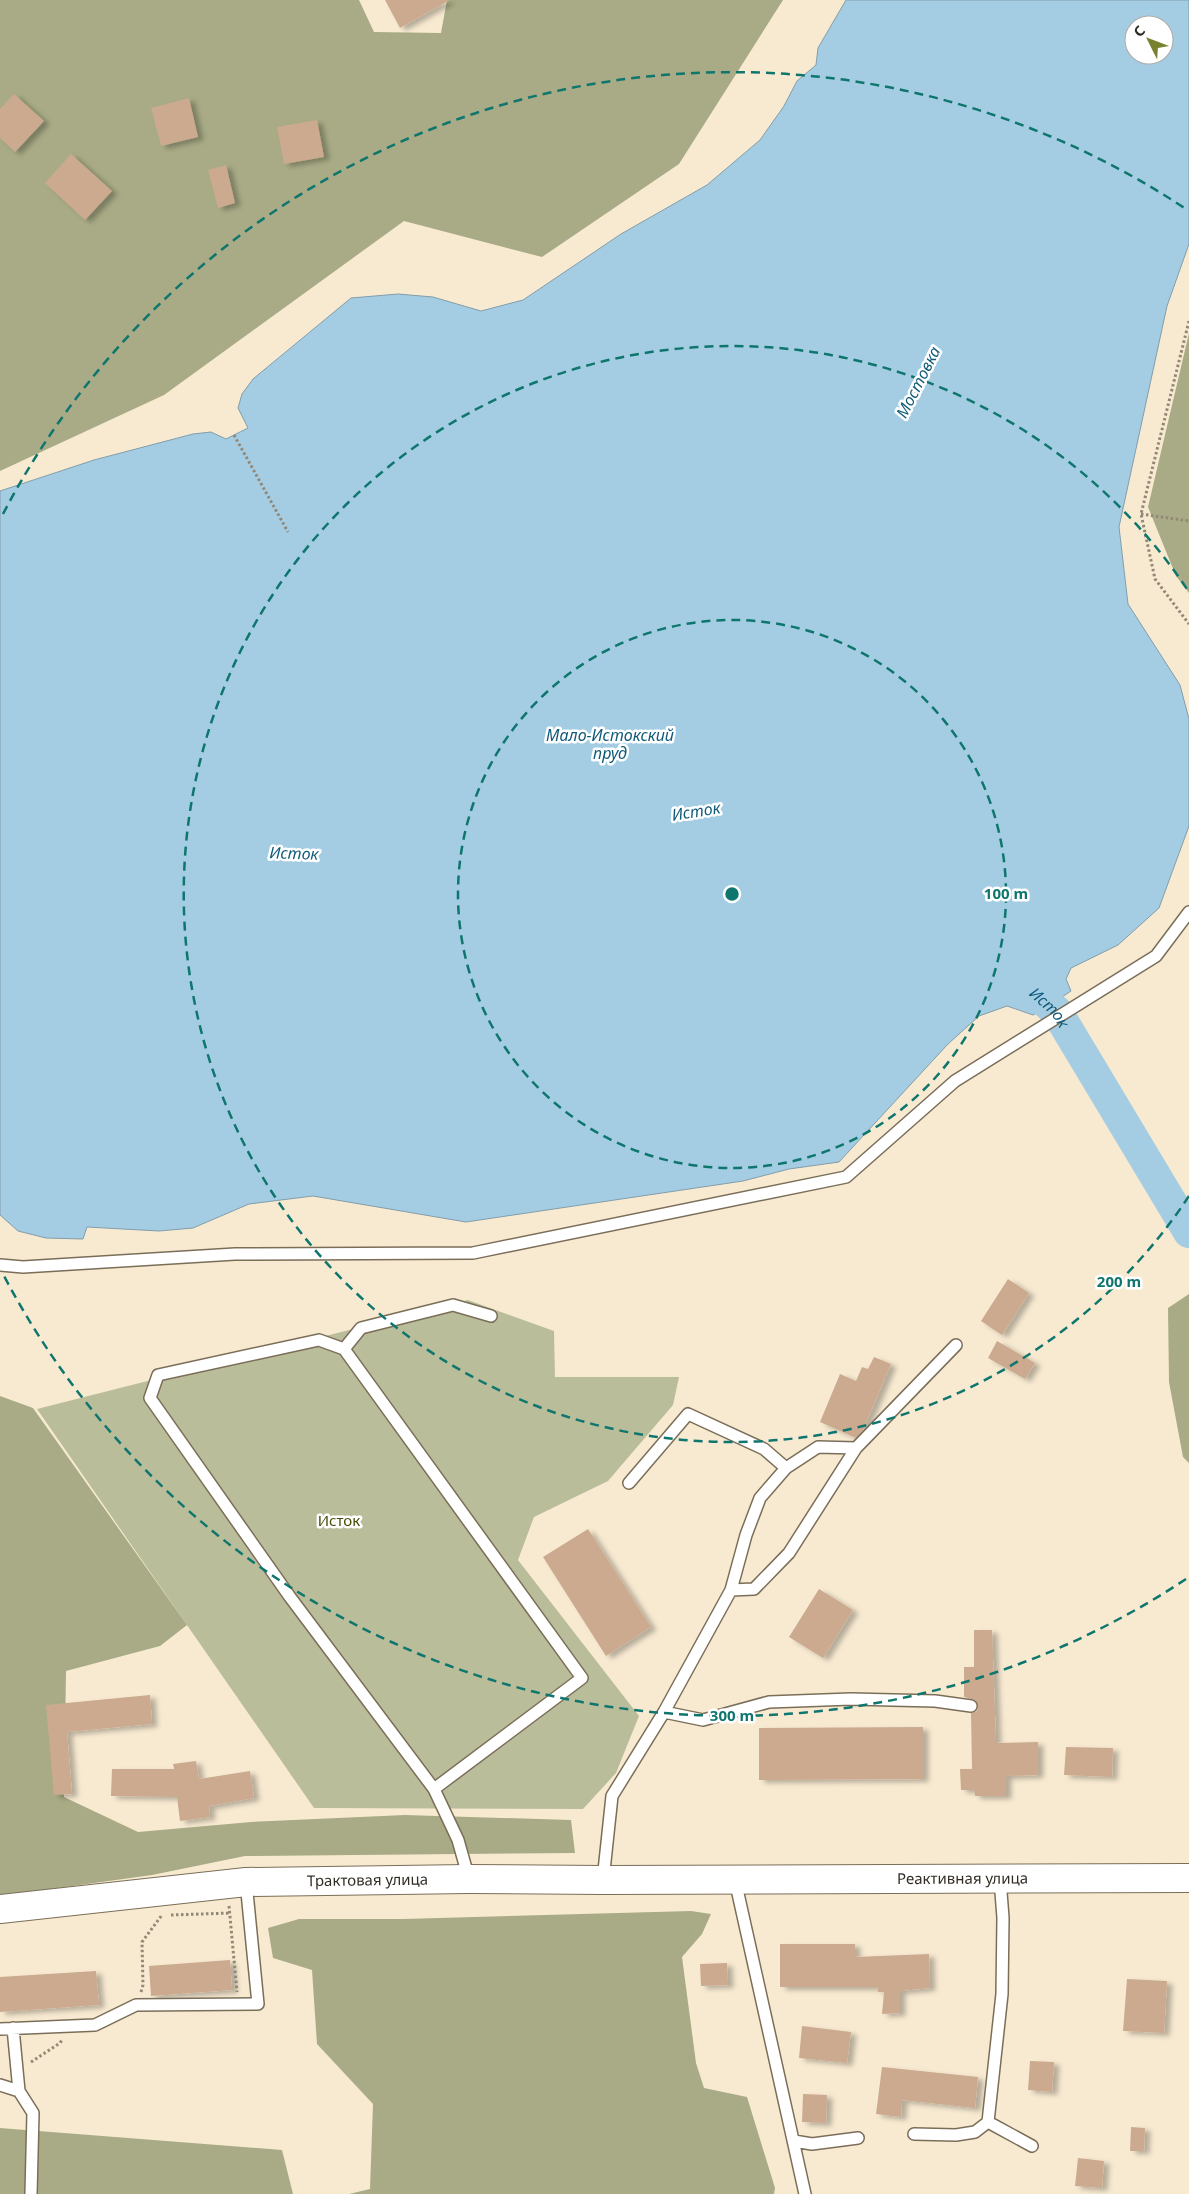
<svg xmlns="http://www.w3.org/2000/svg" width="1189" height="2194" font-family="'Noto Sans',sans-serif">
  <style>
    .green { fill: #babd9a }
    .forest { fill: #a8ab85 }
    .water { fill: #a4cde4; stroke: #829daa; fill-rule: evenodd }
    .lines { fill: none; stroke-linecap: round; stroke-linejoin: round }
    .river { stroke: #a4cde4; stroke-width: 32 }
    .building { fill: #cbaa8f; filter: url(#shadow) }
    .service-casing { stroke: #7b6e59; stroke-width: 14 }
    .secondary-casing { stroke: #7b6e59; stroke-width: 30 }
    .path { stroke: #918877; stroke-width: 3; stroke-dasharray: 2.5 2.5; stroke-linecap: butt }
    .service { stroke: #fff; stroke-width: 11 }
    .secondary { stroke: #fff; stroke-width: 28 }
    .ring { fill: none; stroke: #0f766e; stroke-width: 2.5; stroke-dasharray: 9 6 }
    .labels { text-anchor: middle; stroke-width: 5; stroke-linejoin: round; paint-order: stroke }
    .park-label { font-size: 15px; fill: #484b08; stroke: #fff }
    .street-label { font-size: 15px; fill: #312c23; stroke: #fff }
    .water-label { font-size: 16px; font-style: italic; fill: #105a79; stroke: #fff }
    .centre { fill: #0f766e; stroke: #fff; stroke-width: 2.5 }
    .ring-label { font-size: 15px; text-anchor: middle; font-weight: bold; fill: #0f766e; stroke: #fff; stroke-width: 5; stroke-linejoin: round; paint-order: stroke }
  </style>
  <defs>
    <filter id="shadow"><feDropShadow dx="5.5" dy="3" stdDeviation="2.5" flood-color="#0004"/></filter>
  </defs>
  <rect width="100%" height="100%" fill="#f8ead1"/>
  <path class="green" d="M468,1300L554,1331L555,1377H679L673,1405L608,1481L534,1517L518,1560L639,1716L616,1773L583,1809L314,1808L37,1409Z"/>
  <path class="forest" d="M0,0H359L374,32L441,33L447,0H783L679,164L542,257L404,221L164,395L0,471Z
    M1189,333V593L1176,576L1148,507Z
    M1189,1294V1463L1183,1457L1169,1382L1168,1308Z
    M0,1396L33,1408L187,1625L160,1646L66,1671L64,1797L138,1832L251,1822L405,1815L571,1820L575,1853L245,1856L152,1875L0,1896Z
    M691,1911L711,1914L702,1934L682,1957L696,2063L704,2088L747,2097L775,2188L774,2194H349L370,2189L373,2104L317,2044L312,1970L273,1958L268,1928L299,1919H403Z
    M0,2128L282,2150L293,2194H0Z"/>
  <path class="water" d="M846,0H1189V244L1167,306L1119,527L1128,604L1180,685L1189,719V826L1159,908L1118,945L1071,968L1066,979L1071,991L1056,1001L1061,1010L1052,1016L1046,1008L1033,1015L1007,1006L979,1016L948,1044L839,1162L789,1169L743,1181L466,1222L313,1196L249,1204L193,1228L159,1231L87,1227L83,1239L46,1238L18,1231L0,1215V491L94,460L193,434L211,432L226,439L248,428L238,408L242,394L253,379L351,298L398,294L433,297L481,311L523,300L621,234L707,185L760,140L784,106L797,81L816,65L818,48ZM1134,25H1164V55H1134Z"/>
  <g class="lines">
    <path class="river" id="s1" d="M1032,990L1057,1012L1189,1232"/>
  </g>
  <path class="building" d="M385,0H450L400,28Z
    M14,94L44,121L15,152L0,138V109Z
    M189,98L198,137L161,146L151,108Z
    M317,120L324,157L284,164L277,127Z
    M71,154L112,191L85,220L45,183Z
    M226,165L235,203L218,208L208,170Z
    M1008,1279L1029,1293L1002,1335L981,1321Z
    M997,1341L1035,1363L1025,1379L988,1358Z
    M874,1357L891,1364L863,1430L856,1438L820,1422L840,1374L856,1381L862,1367L868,1369Z
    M588,1529L651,1627L606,1656L543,1557Z
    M819,1589L853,1610L823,1658L789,1637Z
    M974,1630H992L996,1743L1038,1742V1775L1006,1776V1796H975L974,1790H961L960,1769H972L971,1713L977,1711L978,1707L975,1700L964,1697V1667H974Z
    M150,1695L152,1724L67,1732L72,1794L54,1795L46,1705Z
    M923,1727V1779L759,1780V1728Z
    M1066,1747L1113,1748L1112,1777L1064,1775Z
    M196,1761L199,1779L250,1771L254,1798L209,1806L210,1817L180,1821L177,1797L111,1796L112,1769H174L173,1764Z
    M780,1944H855V1957L929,1954L930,1988L900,1991V2013L882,2014L884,1992H878V1987H780Z
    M230,1960L232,1990L151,1996L149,1966Z
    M727,1963L728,1985L701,1986L700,1964Z
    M96,1971L99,2005L0,2012V1977Z
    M1127,1979L1167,1981L1164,2033L1123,2031Z
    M802,2026L851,2032L847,2063L799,2058Z
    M1030,2061L1054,2062L1052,2092L1028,2090Z
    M882,2067L978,2077L975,2108L902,2100L901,2117L876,2114Z
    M803,2094L827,2095L826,2123L802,2122Z
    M1131,2127L1145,2128L1144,2151H1130Z
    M1078,2158L1104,2161L1102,2188L1075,2186Z"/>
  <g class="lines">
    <g class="service-casing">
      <path id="service" d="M0,1265L23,1267L235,1254L473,1253L846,1177L955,1081L1156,956L1189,912
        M344,1349L582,1678L434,1789L458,1840L469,1879
        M629,1483L688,1414L764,1449L786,1468
        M731,1590L754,1589L789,1553L856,1448
        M664,1712L703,1720L769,1702L851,1699L935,1701L971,1706
        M434,1789L290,1597L150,1398L158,1375L319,1340L344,1349L361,1328L453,1305L491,1316
        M603,1880L612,1796L664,1712L731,1590L746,1535L760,1498L786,1468L818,1447L856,1448L956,1345
        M735,1880L805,2194
        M13,2028L19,2091L33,2113L31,2194
        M0,2029L95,2025L136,2005L258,2004L246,1882
        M0,2085L19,2091
        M988,2122L1032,2146
        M914,2134L956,2135L975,2132L988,2122L1002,1994L1003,1918L1000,1879
        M794,2141L812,2144L858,2138"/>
    </g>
    <g class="secondary-casing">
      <g id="secondary">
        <path id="s2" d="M0,1909L246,1882L469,1879L603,1880L1189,1878"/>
      </g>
    </g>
    <path class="path" d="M1189,321L1141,514L1155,579L1189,624
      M234,435L288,532
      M1141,514L1189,521
      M229,1906L237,1992
      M171,1915L230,1913
      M141,1992L143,1985L142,1942L162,1915
      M31,2062L60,2043L62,2040"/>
    <use href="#service" class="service"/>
    <use href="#secondary" class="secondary"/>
  </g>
  <g class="ring">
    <circle cx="732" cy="894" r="274"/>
    <path d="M1189 1196A548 548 0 1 1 1189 592"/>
    <path d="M1186 1579A822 822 0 0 1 3 1274M3 514A822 822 0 0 1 1186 209"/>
  </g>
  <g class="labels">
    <g class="park-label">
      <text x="339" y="1526">Исток</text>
    </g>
    <g class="street-label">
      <text dy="5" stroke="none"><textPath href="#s2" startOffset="964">Реактивная улица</textPath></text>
      <text dy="5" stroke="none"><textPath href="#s2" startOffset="369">Трактовая улица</textPath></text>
    </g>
    <g class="water-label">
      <text transform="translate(918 382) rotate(-63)" y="6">Мостовка</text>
      <text x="610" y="741">Мало-Истокский<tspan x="610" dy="18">пруд</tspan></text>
      <text transform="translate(696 811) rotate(-9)" y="6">Исток</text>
      <text transform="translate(294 853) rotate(2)" y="6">Исток</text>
      <text dy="6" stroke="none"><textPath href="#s1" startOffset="25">Исток</textPath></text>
    </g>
  </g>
  <circle cx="732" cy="894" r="8" class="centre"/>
  <g class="ring-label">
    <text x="1006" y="899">100 m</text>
    <text x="1119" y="1287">200 m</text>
    <text x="732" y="1721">300 m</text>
  </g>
  <g transform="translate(1149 40) rotate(312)"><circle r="24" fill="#ffffff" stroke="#adaba7"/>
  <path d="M0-4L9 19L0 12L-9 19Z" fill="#77812e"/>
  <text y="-8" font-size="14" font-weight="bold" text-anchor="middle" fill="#312c23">С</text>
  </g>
</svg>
